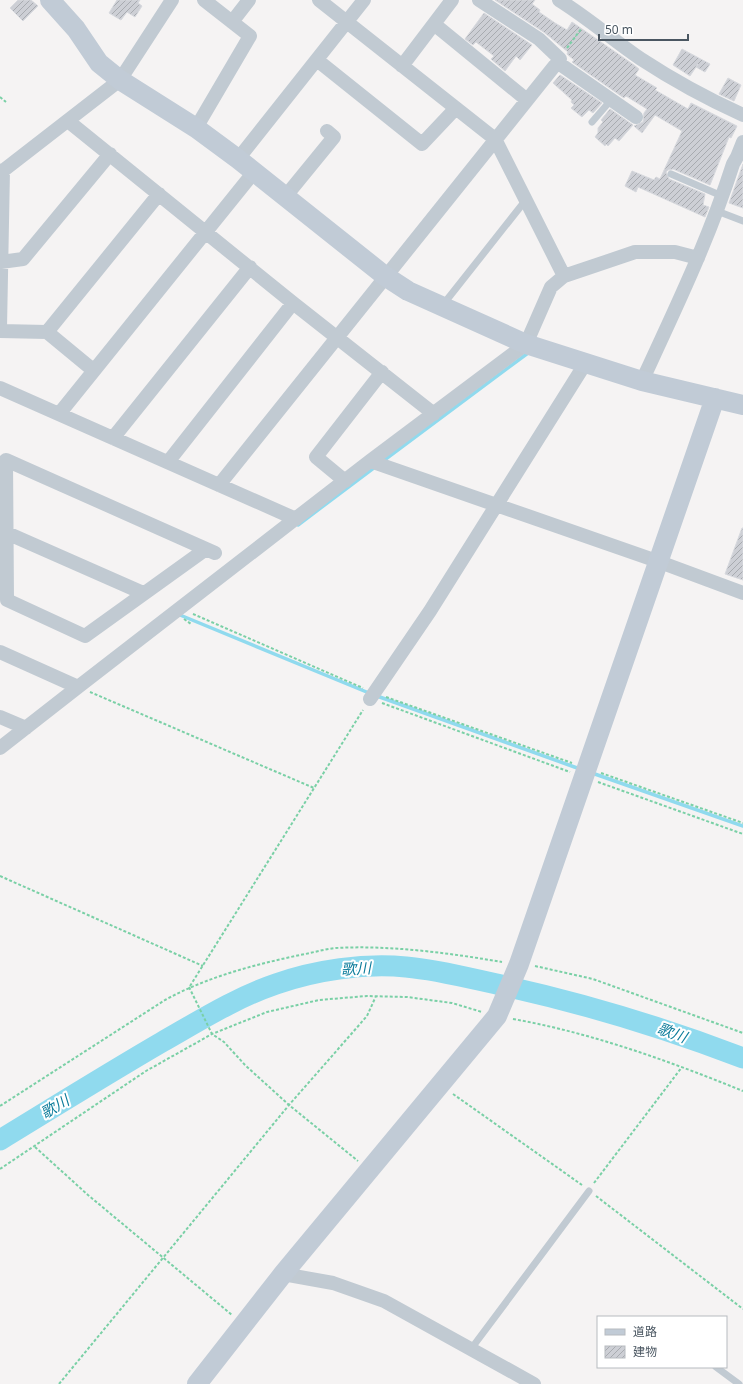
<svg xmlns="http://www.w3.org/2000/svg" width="743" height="1384" font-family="'Noto Sans','Noto Sans JP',sans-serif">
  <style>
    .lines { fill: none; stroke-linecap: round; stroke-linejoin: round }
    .stream { stroke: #90daee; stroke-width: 3.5 }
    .river { stroke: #90daee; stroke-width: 21 }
    .building { fill: url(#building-hatch); stroke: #d7d9de }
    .path { stroke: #7ad0a6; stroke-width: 2; stroke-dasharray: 3 2; stroke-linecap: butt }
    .lane { stroke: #c1cad2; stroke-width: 7 }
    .street { stroke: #c1cad2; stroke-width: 14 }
    .secondary { stroke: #c1cbd6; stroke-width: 20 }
    .labels { text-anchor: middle; stroke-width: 4; stroke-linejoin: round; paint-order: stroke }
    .water-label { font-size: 15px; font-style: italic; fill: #0c7c9b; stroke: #fff }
  </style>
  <defs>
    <pattern id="building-hatch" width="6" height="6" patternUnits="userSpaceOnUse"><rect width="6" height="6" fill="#cdcfd5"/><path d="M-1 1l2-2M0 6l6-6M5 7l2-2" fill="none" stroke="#a8abb0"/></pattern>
  </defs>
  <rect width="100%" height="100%" fill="#f5f3f3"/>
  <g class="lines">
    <path class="stream" d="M383,461L528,353
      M298,525L375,467
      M180,615L369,693
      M377,696L580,769
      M592,773L743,826"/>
    <path class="river" d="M0,1140C54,1107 107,1074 162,1042C199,1021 235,998 276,984C316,970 364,963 406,967C440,970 472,979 505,986C586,1004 665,1028 743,1058"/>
  </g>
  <path class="building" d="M18,0H31L38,6L23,21L10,8Z
    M117,0H140L138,3L142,6L135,17L127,12L121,20L109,13Z
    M495,0H535L532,4L540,10L539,12L555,23L567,30L572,22L634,65L639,69L635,75L657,88L655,90L688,109L691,103L737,126L731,138L729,137L710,185L673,169L668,170L666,172L669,179L705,194L703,205L709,207L705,217L638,187L636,192L625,186L632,171L654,180L656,177L660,179L682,131L655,115L642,133L634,126L643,122L644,113L647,109L626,96L624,98L572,62L574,60L567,54L568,52L545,33Z
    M484,13L532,45L520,60L516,56L505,71L491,59L494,56L476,42L473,45L465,39Z
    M682,49L710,64L705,72L696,67L698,64L690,76L673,65Z
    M560,75L602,103L593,113L589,110L582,117L571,108L574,105L571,102L572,100L553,83Z
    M728,78L741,85L734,101L719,94Z
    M610,109L633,125L619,141L615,138L608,146L606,144L605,146L595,137L598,133V128L603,122L601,120Z
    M743,164V208L729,203Z
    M742,528H743V580L725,574Z"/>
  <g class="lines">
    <path class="path" d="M567,48L581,29
      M0,97L6,102
      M193,614L363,688
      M184,619L191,624
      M90,692L314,788
      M386,697L572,763
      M382,703L570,772
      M601,773L743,823
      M598,782L743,834
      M0,876L203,966
      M535,966L593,979L743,1033
      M190,986L363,710
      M189,987L212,1034L224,1042L245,1065L289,1105L358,1161
      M513,1019C592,1033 669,1061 743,1091
      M453,1094L582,1185
      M0,1106L165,1000C207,977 253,965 300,955C312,953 324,949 336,948C390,945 449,953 502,962
      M35,1147L88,1195L232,1315
      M0,1169L146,1071L212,1034L267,1012L319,1000L367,996L407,997L452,1003L482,1012
      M594,1183L682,1067
      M596,1196L743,1309
      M59,1384L289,1105L367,1016L376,996"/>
    <path class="lane" d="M592,122L611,100
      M671,174L722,196
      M717,211L743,221
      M442,306L525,201
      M471,1349L589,1191
      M716,1367L739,1384"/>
    <path class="street" d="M319,0L495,139L564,276
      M559,0C588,18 613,40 641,59C673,80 708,99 743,115
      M232,22L249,0
      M434,24L527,100
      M317,60L422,144L456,108
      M557,62L636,117
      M402,66L452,0
      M68,121L293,303L434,414
      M196,128L250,36L204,0
      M238,159L364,0
      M0,173L120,80L172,0
      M285,197L334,137L327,131
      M1,262L23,259L110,154
      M0,328L3,170
      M0,331L47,332L93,370
      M47,332L159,194
      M642,381C675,310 709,239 733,164L737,157L743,142
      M0,388L296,519
      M59,414L254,172
      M113,438L250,267
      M370,461L657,561L743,593
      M168,462L293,303
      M345,481L316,457L382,372
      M219,485L560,59L539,39L479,0
      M0,530L143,593
      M206,549L85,636L7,600L6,460L215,553
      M0,652L78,687L370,461L526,344L551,287L564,276L635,252H675L698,258
      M370,699L430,611L585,364
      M0,717L26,728
      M0,748L78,687
      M283,1274L333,1283L384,1301L534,1384"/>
    <path class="secondary" d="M50,0L76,29L99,63L120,80L196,128L238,159L385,276L408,291L526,344L642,381L743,405
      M197,1384L283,1274L497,1016L519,964L715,398"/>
  </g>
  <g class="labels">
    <g class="water-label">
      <text transform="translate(356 969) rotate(-3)" y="5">歌川</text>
      <text transform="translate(672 1033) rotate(20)" y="5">歌川</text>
      <text transform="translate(55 1107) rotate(-31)" y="5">歌川</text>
    </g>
  </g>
  <rect x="597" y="1316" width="130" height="52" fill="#ffffff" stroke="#b7bbc0"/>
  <rect x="605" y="1329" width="20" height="6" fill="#c1cbd6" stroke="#b7bbc0"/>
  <text x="633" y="1336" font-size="12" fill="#4a5661">道路</text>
  <rect x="605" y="1346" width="20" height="12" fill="url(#building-hatch)" stroke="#b7bbc0"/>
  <text x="633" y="1356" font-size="12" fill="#4a5661">建物</text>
  <path d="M599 34v6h89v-6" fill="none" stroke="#4a5661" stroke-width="2"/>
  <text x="605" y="34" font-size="12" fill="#4a5661" stroke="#ffffff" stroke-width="3" paint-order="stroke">50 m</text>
</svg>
